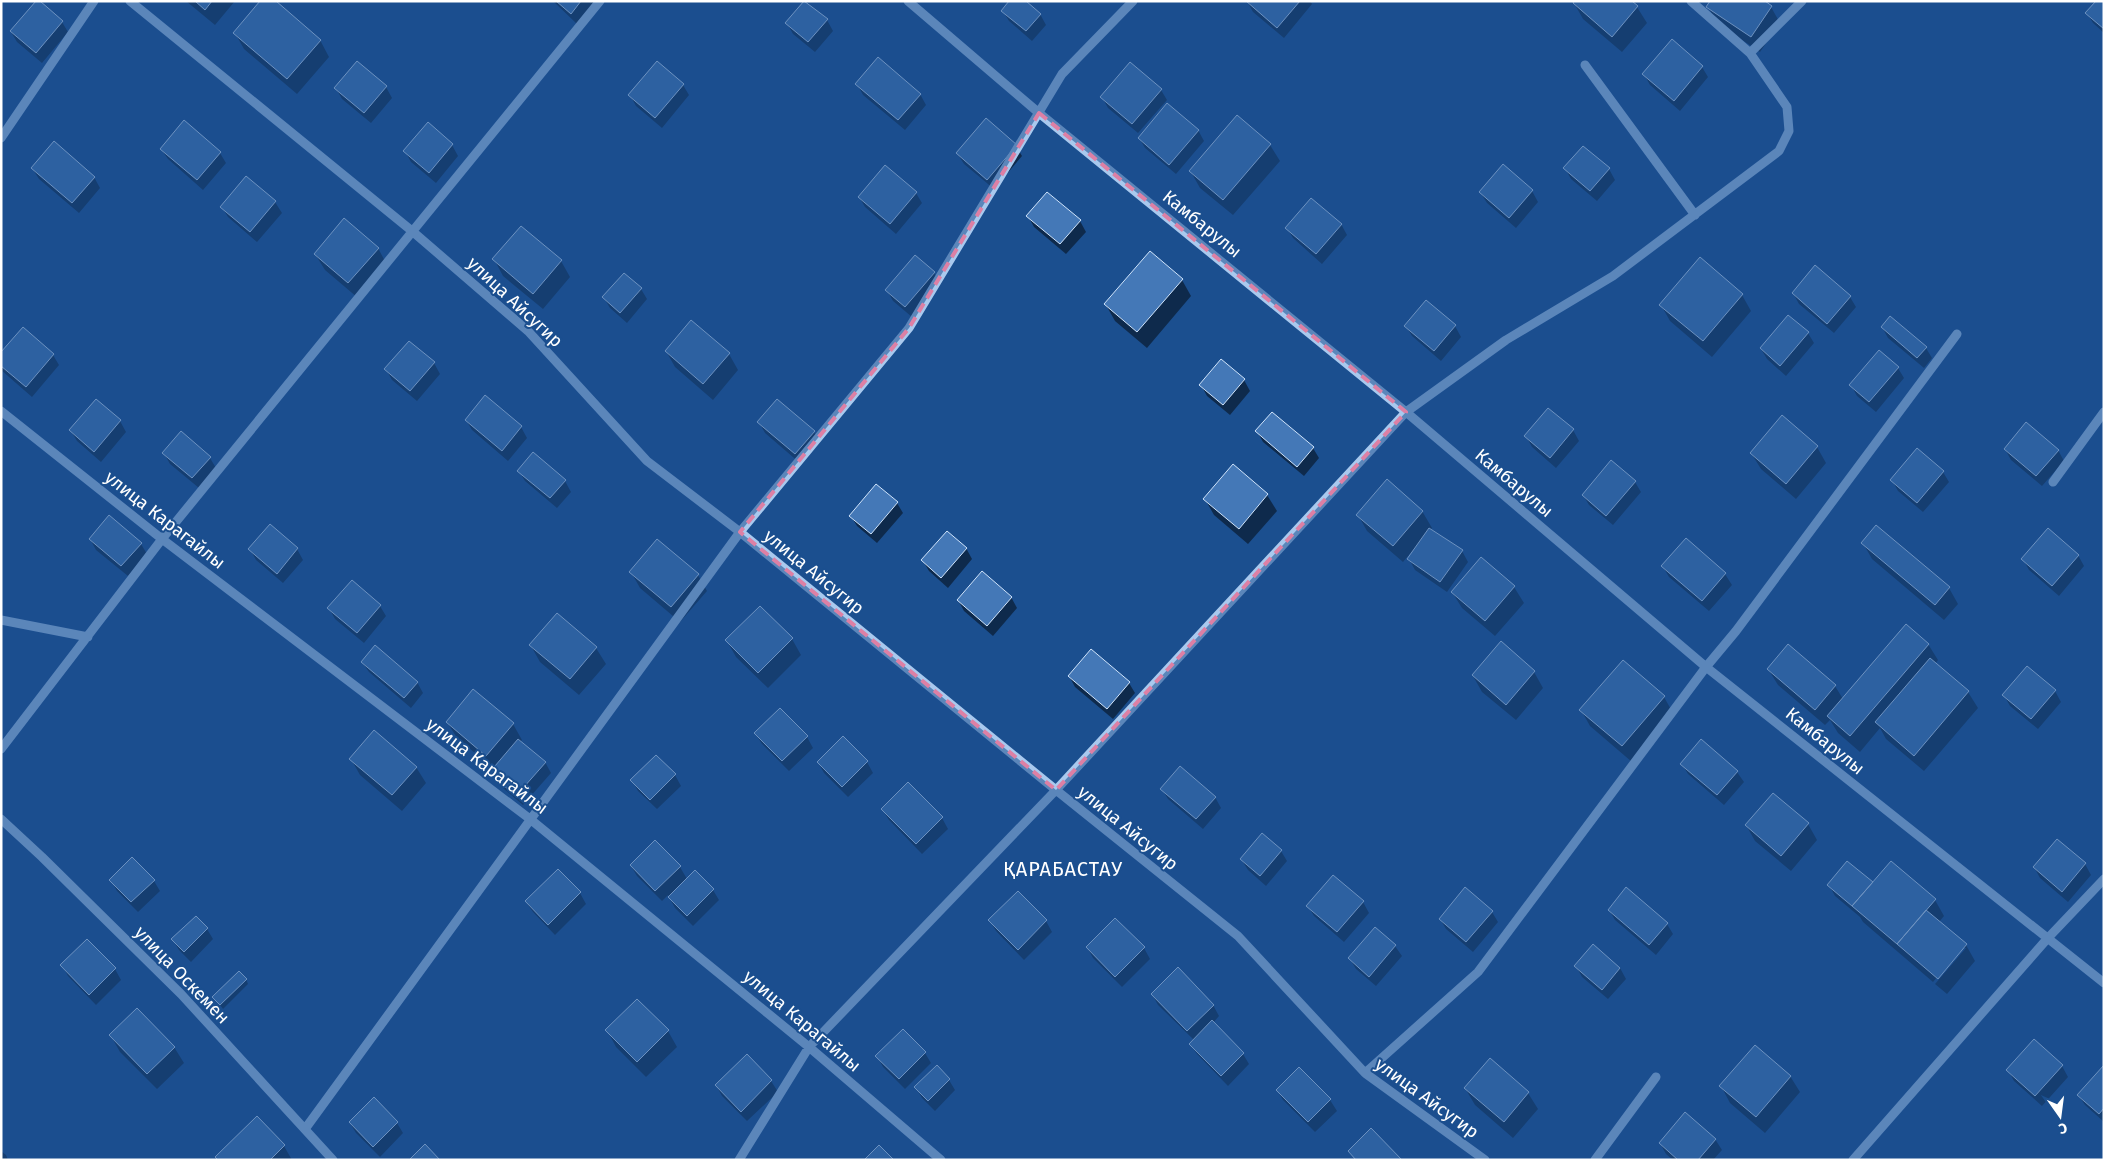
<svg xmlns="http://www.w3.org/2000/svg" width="2105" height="1161" font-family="'Fira Sans',sans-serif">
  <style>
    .shadow { fill: #0007 }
    .building { fill: #4478b7; stroke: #cfe3fa }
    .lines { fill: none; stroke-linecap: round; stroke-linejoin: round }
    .minor { stroke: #a9c9ee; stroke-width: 9 }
    .marked { fill: none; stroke: #dd80a5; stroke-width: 4; stroke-dasharray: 10 6; stroke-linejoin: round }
    .labels { text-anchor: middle; stroke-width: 4; stroke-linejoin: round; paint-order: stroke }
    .street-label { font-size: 18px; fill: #fff; stroke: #1b4f8f }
    .quarter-label { font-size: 20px; letter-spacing: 1px; fill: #fff; stroke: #1b4f8f }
  </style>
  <rect width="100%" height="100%" fill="#1b4f8f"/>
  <path class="shadow" d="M186,1H235L215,25Z
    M553,1H596L577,24Z
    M1247,1H1310L1312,4L1284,38L1253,12Z
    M1630,1L1637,7L1647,23L1622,52L1583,19L1574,3Z
    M2104,1V33L2093,23L2087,13Z
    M1708,7H1771L1780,23L1760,52L1717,23Z
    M1003,11L1040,14L1046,25L1032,41L1009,21Z
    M827,20L833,31L815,52L793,34L787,23Z
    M62,22L68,32L42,63L17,42L11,32Z
    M235,33L320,40L329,57L297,94L244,49Z
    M1672,41L1702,67L1708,77L1680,111L1650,85L1644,74Z
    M358,63L386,87L392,98L371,123L342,99L336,88Z
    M657,63L683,85L689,95L662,128L636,106L630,95Z
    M857,84L920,94L926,105L905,130L863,95Z
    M1161,90L1167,100L1138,133L1108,108L1102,97Z
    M428,124L452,145L458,156L436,183L411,162L405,151Z
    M1198,130L1204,141L1176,174L1145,148L1139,138Z
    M1270,145L1280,161L1233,215L1200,188L1191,172Z
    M1016,146L1022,156L994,189L964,164L957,153Z
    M161,149L220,153L226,163L203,190L168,159Z
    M1503,166L1532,191L1538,202L1516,228L1487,203L1480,192Z
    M32,168L94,177L100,188L79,213L39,179Z
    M1565,168L1609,169L1615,180L1597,201L1571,179Z
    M247,178L275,202L282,213L257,242L228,217L222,207Z
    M916,193L922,203L896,234L865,207L859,197Z
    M1028,216L1080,221L1086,232L1066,254L1034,227Z
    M1341,224L1347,235L1322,264L1293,238L1287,228Z
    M378,248L387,265L358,298L325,270L315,254Z
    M494,259L561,261L570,277L543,309L503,276Z
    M934,273L940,283L912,317L893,301L887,290Z
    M1182,280L1191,296L1147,348L1115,321L1106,305Z
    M641,289L647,299L627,323L610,308L604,298Z
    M1793,293L1850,297L1856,307L1834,333L1799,304Z
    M1742,295L1751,311L1712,357L1670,321L1661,305Z
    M1426,302L1455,326L1461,337L1441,361L1412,336L1406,326Z
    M1891,317L1926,348L1932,358L1924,368L1888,338L1882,327Z
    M23,329L53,355L59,365L32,397L1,370V354Z
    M1808,333L1814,343L1786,376L1767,359L1761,349Z
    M666,351L729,354L738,370L713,400L675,367Z
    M1222,361L1244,380L1250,391L1230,415L1207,396L1201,385Z
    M434,363L440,374L417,401L392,380L386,369Z
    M1898,368L1904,378L1876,412L1857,396L1851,385Z
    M485,397L521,427L527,438L508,461L472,430L466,420Z
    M96,401L120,421L126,432L101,462L77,441L71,431Z
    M1549,409L1573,430L1579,441L1556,468L1532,447L1526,436Z
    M759,422L814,432L820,442L801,464L765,433Z
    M1257,431L1313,448L1319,458L1304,476L1263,442Z
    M1817,447L1826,463L1796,499L1761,469L1751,453Z
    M2005,449L2058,450L2064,461L2042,486L2011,460Z
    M164,453L210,458L216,468L199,488L170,464Z
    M519,471L565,481L571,492L557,508L525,481Z
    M1943,472L1949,482L1923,512L1898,491L1892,480Z
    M1635,482L1641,492L1613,525L1589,505L1583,495Z
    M1267,495L1277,511L1248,544L1214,515L1205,499Z
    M897,503L903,513L877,543L857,526L851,516Z
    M1422,511L1432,528L1430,530L1462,551L1468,562L1447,592L1415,570L1409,559L1415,550L1414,549L1403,562L1367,531L1358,515Z
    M270,526L297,549L303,560L283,583L256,560L250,549Z
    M90,539L141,544L147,554L128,576L96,550Z
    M1686,540L1725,574L1732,585L1709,611L1669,577L1663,567Z
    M1863,543L1949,588L1958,604L1944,620L1872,559Z
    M966,548L972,559L948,588L929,571L923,561Z
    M2078,555L2084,566L2059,596L2029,570L2023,559Z
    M631,572L698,575L707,591L680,622L640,588Z
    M1514,587L1524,603L1495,636L1462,608L1452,592Z
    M1011,597L1017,608L993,636L964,611L958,600Z
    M380,606L386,616L364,643L335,619L329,608Z
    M557,615L596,648L606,664L579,695L540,662L531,646Z
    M792,639L801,655L768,688L736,657L727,641Z
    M1928,644L1938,660L1935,664L1968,692L1978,708L1924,771L1886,739L1880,728L1860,752L1838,733L1830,720L1825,725L1778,685L1768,669L1788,646L1835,686L1843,699Z
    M362,662L417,682L423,693L411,708L369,672Z
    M1534,672L1543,688L1516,720L1482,692L1473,676Z
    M1069,676L1129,683L1135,693L1113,719L1075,687Z
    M2055,691L2061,702L2038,729L2010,706L2004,695Z
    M1664,697L1673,713L1632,762L1590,726L1581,710Z
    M780,709L807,737L813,748L789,771L762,744L755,733Z
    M447,722L513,724L522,740L520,742L545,762L551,773L523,805L497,783L491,773L494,769L457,738Z
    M843,738L867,762L873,773L848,797L824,773L818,762Z
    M1701,741L1737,772L1744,782L1724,805L1688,774L1682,764Z
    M351,759L416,767L426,783L402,811L360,775Z
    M675,775L681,786L657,809L638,791L632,780Z
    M908,784L942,818L948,829L922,854L889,820L882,809Z
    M1162,789L1215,797L1221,808L1203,829L1168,799Z
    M1808,824L1817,840L1791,871L1755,841L1746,825Z
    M2057,840L2085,864L2091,875L2068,902L2040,878L2034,867Z
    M1281,851L1287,861L1266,886L1248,870L1241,859Z
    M631,866L680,867L687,879L713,890L719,900L693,926L675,908L668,895L662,901L637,876Z
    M558,871L580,893L586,904L555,935L533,912L526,902Z
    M1333,877L1363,902L1369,913L1344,942L1314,916L1308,906Z
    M111,880L154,881L160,891L138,912L117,891Z
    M1873,884L1935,900L1944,916L1939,922L1966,945L1975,961L1947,994L1935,984L1966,948H1962L1933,982L1863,922L1860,917L1835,896L1829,885Z
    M1018,893L1046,921L1052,932L1024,960L996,931L990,921Z
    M1609,910L1667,924L1673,934L1656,955L1615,920Z
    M1492,912L1498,922L1473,952L1446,929L1440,919Z
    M207,929L213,939L191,962L179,950L173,940Z
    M1375,929L1395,946L1402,956L1376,986L1356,969L1350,959Z
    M87,940L115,969L121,980L96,1005L68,976L62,965Z
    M1087,947L1144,948L1150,959L1122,987L1093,958Z
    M1576,966L1620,968L1626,979L1608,999L1582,977Z
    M246,979L248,984L223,1009L214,997Z
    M1152,994L1213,1005L1219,1016L1213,1023L1243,1054L1249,1064L1228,1086L1197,1054L1190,1044L1194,1040L1158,1005Z
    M607,1030L668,1031L677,1047L646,1077L616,1047Z
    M111,1036L174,1047L184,1063L157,1089L120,1052Z
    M2035,1041L2062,1066L2068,1077L2042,1106L2014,1081L2008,1070Z
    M925,1053L931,1063L905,1089L883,1067L877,1056Z
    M747,1056L771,1081L778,1092L747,1121L722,1096L716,1085Z
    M1490,1060L1528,1093L1538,1109L1513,1138L1475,1105L1465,1088Z
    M2104,1067V1122L2085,1105L2078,1095Z
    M1299,1068L1330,1100L1337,1111L1315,1132L1283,1100L1277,1090Z
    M1790,1076L1800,1092L1765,1133L1730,1103L1721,1086Z
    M949,1080L955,1090L935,1111L922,1098L916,1087Z
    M350,1123H397L403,1133L380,1157L356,1133Z
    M1715,1139L1722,1150L1713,1160H1673L1666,1154L1660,1143Z
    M284,1146L292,1160H218Z
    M1,1151L6,1155L8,1160H1Z"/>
  <path class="building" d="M36,1H40L63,21L36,53L10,31Z
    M195,1H212L205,10Z
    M260,1H276L321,40L287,79L233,33Z
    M556,1H581L571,14Z
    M804,1L828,19L808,42L785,23Z
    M1009,1H1026L1041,14L1026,31L1001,11Z
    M1246,1H1300L1277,28Z
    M1574,1H1632L1638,6L1612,37L1573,3Z
    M1710,1H1765L1772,6L1751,37L1706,7Z
    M2096,1H2104V29L2085,13Z
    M1672,39L1703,66L1674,101L1642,74Z
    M878,57L921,94L898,120L855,84Z
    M357,61L387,86L364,113L334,88Z
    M657,61L684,84L655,118L628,95Z
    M1130,62L1162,89L1132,124L1100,97Z
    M1167,103L1199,130L1169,165L1138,138Z
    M1237,115L1271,144L1223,200L1189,171Z
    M986,118L1017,145L987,180L956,153Z
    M184,120L221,152L197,180L160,149Z
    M428,122L453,144L429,173L403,151Z
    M54,141L95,177L72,203L31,168Z
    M1583,146L1610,168L1590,191L1563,168Z
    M1503,164L1533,190L1509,218L1479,192Z
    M885,165L917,192L890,224L858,197Z
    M246,176L276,201L250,232L220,207Z
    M1047,192L1081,220L1060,244L1026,216Z
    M1311,198L1342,224L1316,254L1285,228Z
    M344,218L379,248L348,283L314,254Z
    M521,226L562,260L533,294L492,259Z
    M1150,251L1183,279L1137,332L1104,304Z
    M915,255L935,272L905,307L885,290Z
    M1700,257L1743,294L1703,341L1659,305Z
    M1815,265L1851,296L1827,324L1792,293Z
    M624,273L642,288L620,313L602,297Z
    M1426,300L1456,325L1434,351L1404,326Z
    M1788,315L1809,332L1780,366L1760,348Z
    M1890,316L1927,347L1917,358L1881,327Z
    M691,320L730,353L703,384L665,351Z
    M23,327L54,354L26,387L1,366V352Z
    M409,341L435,362L410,391L384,369Z
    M1879,350L1899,367L1869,402L1849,385Z
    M1221,359L1245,379L1223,405L1199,385Z
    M485,395L522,426L502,451L465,420Z
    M96,399L121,420L94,452L69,430Z
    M777,399L815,431L795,454L757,422Z
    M1548,408L1574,429L1550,458L1524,436Z
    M1272,412L1314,447L1297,467L1255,431Z
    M1782,415L1818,446L1786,484L1750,453Z
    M2026,422L2059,450L2036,476L2004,449Z
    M181,431L211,457L192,478L162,453Z
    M1917,448L1944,471L1917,503L1890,480Z
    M533,452L566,480L550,498L517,471Z
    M1611,460L1636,481L1606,516L1582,495Z
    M1233,464L1268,494L1239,529L1203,499Z
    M1387,479L1423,511L1393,546L1356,515Z
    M876,484L898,502L871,534L849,516Z
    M109,515L142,543L121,566L89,539Z
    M270,524L298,548L277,574L248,549Z
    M1876,525L1950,587L1935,605L1861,543Z
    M1429,528L1463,550L1440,582L1407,559Z
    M2048,528L2079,555L2052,586L2021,559Z
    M947,531L967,548L941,578L921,560Z
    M1686,538L1726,573L1702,601L1661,566Z
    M657,539L699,574L671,607L629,572Z
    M1481,557L1515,586L1485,621L1451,592Z
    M982,571L1012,597L987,626L957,600Z
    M352,580L381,605L357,633L327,608Z
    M760,606L793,638L758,673L725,640Z
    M557,613L597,647L570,679L529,645Z
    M1906,624L1929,644L1850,736L1827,716Z
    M1501,641L1535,671L1506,705L1472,675Z
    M1788,644L1836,685L1815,710L1767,669Z
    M375,645L418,682L404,698L361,662Z
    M1091,649L1130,682L1107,709L1068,676Z
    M1930,658L1969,691L1914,756L1875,722Z
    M1623,660L1665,696L1622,746L1579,710Z
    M2027,666L2056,690L2031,719L2002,695Z
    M473,689L514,723L486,756L446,722Z
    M780,708L808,736L782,761L754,733Z
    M374,730L417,767L392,795L349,759Z
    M843,736L868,761L842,787L817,762Z
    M518,739L546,762L516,796L489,773Z
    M1701,739L1738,771L1717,795L1680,764Z
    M656,755L676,774L650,800L630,780Z
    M1180,766L1216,797L1196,819L1160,789Z
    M908,782L943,817L916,844L881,809Z
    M1773,793L1809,823L1781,856L1745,825Z
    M1262,833L1282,850L1260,876L1240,859Z
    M2057,839L2086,863L2062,892L2033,867Z
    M655,840L681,866L655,891L630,865Z
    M132,857L155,880L131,902L109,880Z
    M1847,861L1873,882L1852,906L1827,885Z
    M1891,861L1936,899L1897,944L1852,906Z
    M558,869L581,892L548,925L525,901Z
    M695,870L714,889L687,916L668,897Z
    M1333,875L1364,901L1337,932L1306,906Z
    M1465,887L1493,911L1466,942L1439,919Z
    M1626,887L1668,923L1649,945L1608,910Z
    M1018,891L1047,920L1018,950L988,920Z
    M1926,910L1967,944L1938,979L1897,944Z
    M196,916L208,928L184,952L171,939Z
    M1115,918L1145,947L1115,977L1086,947Z
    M1375,927L1396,945L1369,977L1348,958Z
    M87,939L116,968L89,995L60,965Z
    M1593,944L1620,968L1602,990L1574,966Z
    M1178,967L1214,1005L1187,1031L1151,994Z
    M239,971L247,979L220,1005L212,997Z
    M637,999L669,1030L637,1062L605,1030Z
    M137,1008L175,1047L147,1074L109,1035Z
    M1212,1020L1244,1053L1221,1076L1189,1044Z
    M903,1029L926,1052L899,1079L875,1056Z
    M2034,1039L2063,1065L2035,1096L2006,1070Z
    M1755,1045L1791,1076L1756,1117L1719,1086Z
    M747,1054L772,1080L741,1112L715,1085Z
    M1490,1058L1529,1092L1504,1122L1464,1088Z
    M937,1065L950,1079L928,1101L914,1087Z
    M2104,1065V1108L2099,1114L2077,1095Z
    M1299,1067L1331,1099L1308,1122L1276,1090Z
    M374,1097L398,1122L373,1147L349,1122Z
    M1685,1112L1716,1139L1698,1160H1678L1659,1143Z
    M257,1116L285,1145L270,1160H218L215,1157Z
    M1371,1128L1402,1160H1356L1348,1151Z
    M425,1144L440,1160H409Z
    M879,1145L894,1160H864Z"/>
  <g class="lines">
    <path class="minor" d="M130,1L412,231L528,331L647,461L740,532L1056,790L1238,936L1365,1073L1485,1160
      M908,1L1039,113L1406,412L1706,667L2104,983
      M1750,53L1802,1
      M1585,65L1695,215
      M1,138L94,1
      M1,411L162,539L530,819L809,1047L941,1160
      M2053,482L2104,412
      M1,620L88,637
      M1,749L162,539L600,1
      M1,819L42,857L181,994L333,1160
      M1365,1073L1478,972L1706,667L1736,631L1957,334
      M305,1129L740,532L909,328L1062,74L1133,1
      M739,1160L809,1047L1056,790L1406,412L1506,340L1613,276L1779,151L1789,131L1787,107L1750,53L1691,1
      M1595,1160L1656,1077
      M1853,1160L2047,939L2104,879"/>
  </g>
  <path d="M0 0H2105V1161H0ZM1039,113L1406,412L1056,790L740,532L909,328Z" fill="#1b4f8f" fill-opacity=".55" fill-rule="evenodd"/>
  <path class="marked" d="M1039,113L1406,412L1056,790L740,532L909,328Z"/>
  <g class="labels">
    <g class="street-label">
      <text transform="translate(1202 224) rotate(39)" y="6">Камбарулы</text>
      <text transform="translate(515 302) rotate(43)" y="6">улица Айсугир</text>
      <text transform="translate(1514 483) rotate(40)" y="6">Камбарулы</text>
      <text transform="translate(165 520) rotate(38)" y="6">улица Карагайлы</text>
      <text transform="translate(814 572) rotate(39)" y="6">улица Айсугир</text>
      <text transform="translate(1825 741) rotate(39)" y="6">Камбарулы</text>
      <text transform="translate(487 766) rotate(37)" y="6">улица Карагайлы</text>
      <text transform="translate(1128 828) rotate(39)" y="6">улица Айсугир</text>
      <text transform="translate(182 975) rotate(46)" y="6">улица Оскемен</text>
      <text transform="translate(802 1021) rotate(40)" y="6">улица Карагайлы</text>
      <text transform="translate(1427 1098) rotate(36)" y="6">улица Айсугир</text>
    </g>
    <g class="quarter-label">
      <text x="1063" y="876">ҚАРАБАСТАУ</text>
    </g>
  </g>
  <rect width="2105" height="1161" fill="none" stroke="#ffffff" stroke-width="5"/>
  <g transform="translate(2060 1116) rotate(166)" stroke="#1b4f8f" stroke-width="4" paint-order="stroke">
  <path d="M0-4L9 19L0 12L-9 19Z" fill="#ffffff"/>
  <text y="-8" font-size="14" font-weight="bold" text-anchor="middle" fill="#ffffff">С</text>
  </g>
</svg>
